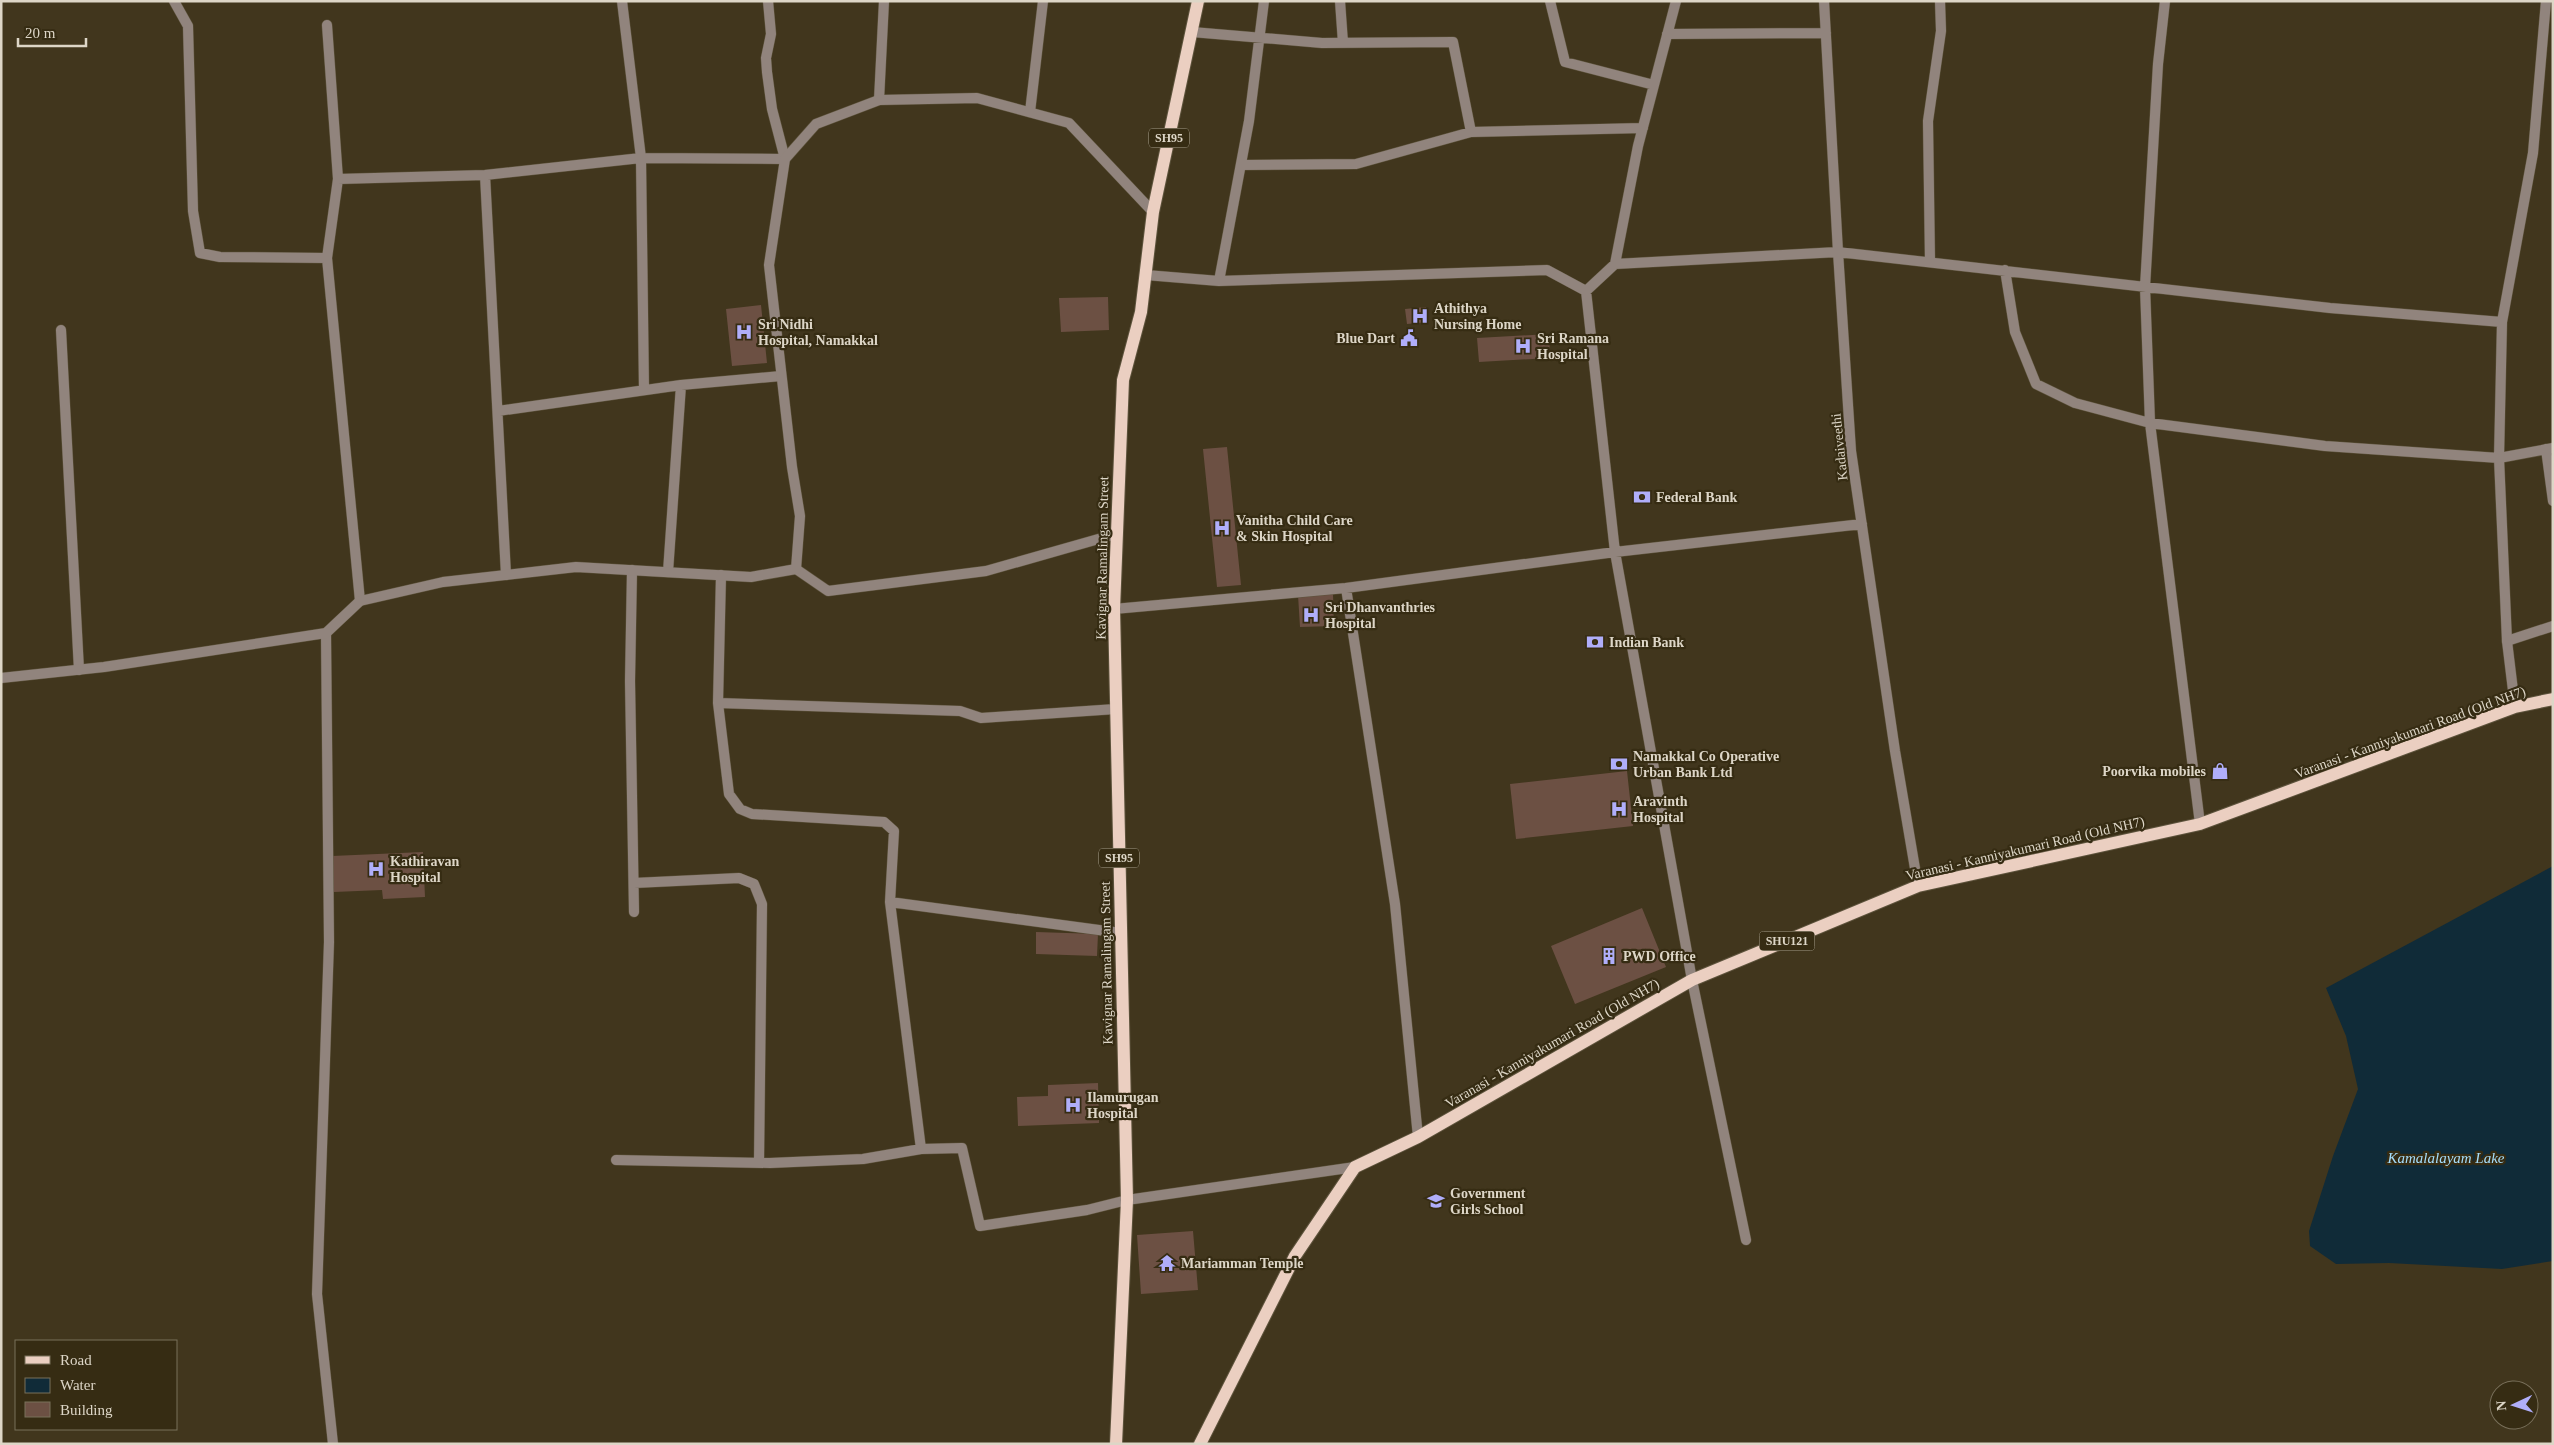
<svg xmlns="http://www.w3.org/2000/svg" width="2554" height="1445" font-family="Georgia,serif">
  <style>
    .water { fill: #102b38 }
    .building { fill: #6c5043 }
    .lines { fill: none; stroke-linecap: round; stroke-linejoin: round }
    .service-casing { stroke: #5d533c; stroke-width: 11 }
    .minor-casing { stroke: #5d533c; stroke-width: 11 }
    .tertiary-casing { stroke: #5d533c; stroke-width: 11 }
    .primary-casing { stroke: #5d533c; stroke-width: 14 }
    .service { stroke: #91847d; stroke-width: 10 }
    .minor { stroke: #91847d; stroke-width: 10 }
    .tertiary { stroke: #91847d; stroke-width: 10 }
    .primary { stroke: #ebcfc1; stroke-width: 12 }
    .labels { text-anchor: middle; stroke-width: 4.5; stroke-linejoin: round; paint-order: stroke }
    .shield { fill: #362c13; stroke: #aba391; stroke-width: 1 }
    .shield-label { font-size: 12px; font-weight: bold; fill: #ddd6c7 }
    .poi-label { font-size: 14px; font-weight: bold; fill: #ddd6c7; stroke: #362c13; text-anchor: start }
    .street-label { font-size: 14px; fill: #ddd6c7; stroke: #362c13 }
    .water-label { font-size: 15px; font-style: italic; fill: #a5ddfb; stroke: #362c13 }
  </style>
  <rect width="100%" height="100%" fill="#41361d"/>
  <path class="water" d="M2553,866V1261L2502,1269L2389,1263L2336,1264L2310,1246L2309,1231L2333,1156L2358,1089L2346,1036L2326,988Z"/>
  <path class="building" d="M1108,297L1109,330L1061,332L1059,298Z
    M761,305L767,363L732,366L726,309Z
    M1426,307L1428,322L1407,324L1405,309Z
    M1549,334L1550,358L1479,362L1477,338Z
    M1227,447L1241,585L1217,587L1203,449Z
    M1333,594L1334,626L1300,627L1298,595Z
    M1627,771L1633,826L1516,839L1510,784Z
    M423,852L425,897L383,899L382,890L334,892L332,856Z
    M1642,908L1666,967L1575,1004L1551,946Z
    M1036,932L1098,934L1097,956L1036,954Z
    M1098,1083L1099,1123L1018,1126L1017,1097L1048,1096V1085Z
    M1193,1231L1198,1290L1141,1294L1137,1235Z"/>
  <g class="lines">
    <g class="service-casing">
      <path id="service" d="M2546,449L2553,501
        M2499,458L2553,448
        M2507,641L2553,626"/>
    </g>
    <g class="minor-casing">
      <path id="minor" d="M174,1L188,26L193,211L200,253L220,257L327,258
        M622,1L641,158L644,390
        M1340,1L1343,43
        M1550,1L1565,62L1654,85
        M1824,1L1838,252L1851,451L1895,751L1918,886
        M2165,1L2158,64L2145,287L2150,423L2200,824
        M327,25L338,179L327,258L360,601
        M1192,32L1322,43L1453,42L1471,132
        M1667,34L1826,33
        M879,100L884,1
        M1030,112L1043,1
        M1241,165L1356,164L1471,132L1643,128
        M485,175L506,575
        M338,179L485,175L641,158L785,159L772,109L767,72L766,58L771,34L768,1
        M1930,262L1928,121L1941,31L1940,1
        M1615,264L1638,146L1676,1
        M2005,270L2015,332L2036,384L2075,403L2150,423L2325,446L2499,458
        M1146,275L1219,281L1547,270L1586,291L1615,552L1692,980L1746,1240
        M1219,281L1249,121L1264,1
        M1586,291L1615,264L1838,252L2330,308L2502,322
        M61,330L79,670
        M498,411L681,385
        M796,569L828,591L986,571L1116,534
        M632,570L630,681L634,912
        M668,572L681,385L781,376
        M721,575L718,703L960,711L981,718L1116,709
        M1346,588L1395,904L1418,1137
        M1114,609L1346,588L1615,552L1862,524
        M326,633L329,942L317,1294L333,1444
        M718,703L729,794L740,809L752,814L884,822L894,831L890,902
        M2515,707L2507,641L2499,458L2502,322L2533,153L2546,1
        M634,883L739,878L754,884L762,904L759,1163
        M921,1149L962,1148L980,1226L1087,1210L1127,1200L1355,1167
        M616,1160L770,1163L863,1159L921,1149L890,902L1121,933"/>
    </g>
    <g class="tertiary-casing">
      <path id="tertiary" d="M1,678L104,667L326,633L360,601L443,582L576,567L751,577L796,569L800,516L792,467L769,265L785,159L816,124L879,100L977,98L1069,123L1153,212"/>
    </g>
    <g class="primary-casing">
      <path id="primary" d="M1116,1444L1127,1200L1114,609L1123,380L1141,312L1153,212L1198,1
        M1200,1444L1295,1256L1355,1167L1418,1137L1692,980L1918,886L2200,824L2515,707L2553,699"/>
    </g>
    <use href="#service" class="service"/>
    <use href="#minor" class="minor"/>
    <use href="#tertiary" class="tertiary"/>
    <use href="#primary" class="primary"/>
  </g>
  <defs>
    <g id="hospital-bare" transform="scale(1.35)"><path d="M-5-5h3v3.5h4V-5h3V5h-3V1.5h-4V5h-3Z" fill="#b0aefa" stroke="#362c13" stroke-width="2.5" paint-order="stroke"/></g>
    <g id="civic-bare" transform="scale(1.35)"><path d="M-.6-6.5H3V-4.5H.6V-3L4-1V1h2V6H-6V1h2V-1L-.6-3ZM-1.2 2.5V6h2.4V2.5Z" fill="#b0aefa" stroke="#362c13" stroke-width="2.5" paint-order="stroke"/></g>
    <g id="bank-bare" transform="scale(1.35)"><path d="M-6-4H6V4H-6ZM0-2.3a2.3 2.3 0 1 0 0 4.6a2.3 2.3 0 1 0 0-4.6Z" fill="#b0aefa" stroke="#362c13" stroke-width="2.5" paint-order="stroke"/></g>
    <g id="shop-bare" transform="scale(1.35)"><path d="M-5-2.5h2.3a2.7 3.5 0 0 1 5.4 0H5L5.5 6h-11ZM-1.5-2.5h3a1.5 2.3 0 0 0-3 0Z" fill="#b0aefa" stroke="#362c13" stroke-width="2.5" paint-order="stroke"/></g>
    <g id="building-bare" transform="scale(1.35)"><path d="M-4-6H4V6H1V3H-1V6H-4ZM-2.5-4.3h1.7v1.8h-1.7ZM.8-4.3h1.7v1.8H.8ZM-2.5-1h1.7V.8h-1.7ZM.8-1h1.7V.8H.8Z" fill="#b0aefa" stroke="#362c13" stroke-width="2.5" paint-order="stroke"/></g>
    <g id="school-bare" transform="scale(1.35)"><path d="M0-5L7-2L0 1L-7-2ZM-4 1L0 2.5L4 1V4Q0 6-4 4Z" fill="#b0aefa" stroke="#362c13" stroke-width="2.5" paint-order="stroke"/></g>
    <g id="temple-bare" transform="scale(1.35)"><path d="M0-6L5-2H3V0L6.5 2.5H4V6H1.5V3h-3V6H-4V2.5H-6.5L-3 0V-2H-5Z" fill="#b0aefa" stroke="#362c13" stroke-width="2.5" paint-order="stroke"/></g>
  </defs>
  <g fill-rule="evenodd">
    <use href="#hospital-bare" x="1420" y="316"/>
    <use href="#hospital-bare" x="744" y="332"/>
    <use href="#civic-bare" x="1409" y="338"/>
    <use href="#hospital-bare" x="1523" y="346"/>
    <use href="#bank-bare" x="1642" y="497"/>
    <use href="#hospital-bare" x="1222" y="528"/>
    <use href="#hospital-bare" x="1311" y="615"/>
    <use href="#bank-bare" x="1595" y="642"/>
    <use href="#bank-bare" x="1619" y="764"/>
    <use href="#shop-bare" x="2220" y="771"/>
    <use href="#hospital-bare" x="1619" y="809"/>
    <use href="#hospital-bare" x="376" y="869"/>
    <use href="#building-bare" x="1609" y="956"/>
    <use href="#hospital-bare" x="1073" y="1105"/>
    <use href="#school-bare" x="1436" y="1201"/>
    <use href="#temple-bare" x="1167" y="1263"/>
  </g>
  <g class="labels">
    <g class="shield">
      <rect x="1149" y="128.5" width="40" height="19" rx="4"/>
      <rect x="1099" y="848.5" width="40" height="19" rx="4"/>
      <rect x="1759.5" y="931.5" width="55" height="19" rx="4"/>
    </g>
    <g class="shield-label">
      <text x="1169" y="142">SH95</text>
      <text x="1119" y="862">SH95</text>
      <text x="1787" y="945">SHU121</text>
    </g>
    <g class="poi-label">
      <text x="1434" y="313">Athithya<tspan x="1434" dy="16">Nursing Home</tspan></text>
      <text x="758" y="329">Sri Nidhi<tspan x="758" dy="16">Hospital, Namakkal</tspan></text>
      <text x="1395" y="343" text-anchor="end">Blue Dart</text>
      <text x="1537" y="343">Sri Ramana<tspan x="1537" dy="16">Hospital</tspan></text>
      <text x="1656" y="502">Federal Bank</text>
      <text x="1236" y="525">Vanitha Child Care<tspan x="1236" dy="16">&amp; Skin Hospital</tspan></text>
      <text x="1325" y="612">Sri Dhanvanthries<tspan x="1325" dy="16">Hospital</tspan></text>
      <text x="1609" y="647">Indian Bank</text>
      <text x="1633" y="761">Namakkal Co Operative<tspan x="1633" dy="16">Urban Bank Ltd</tspan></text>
      <text x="2206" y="776" text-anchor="end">Poorvika mobiles</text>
      <text x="1633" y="806">Aravinth<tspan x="1633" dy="16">Hospital</tspan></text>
      <text x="390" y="866">Kathiravan<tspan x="390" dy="16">Hospital</tspan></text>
      <text x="1623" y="961">PWD Office</text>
      <text x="1087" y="1102">Ilamurugan<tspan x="1087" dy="16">Hospital</tspan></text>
      <text x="1450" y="1198">Government<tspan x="1450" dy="16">Girls School</tspan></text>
      <text x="1181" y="1268">Mariamman Temple</text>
    </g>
    <g class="street-label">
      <text transform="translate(1839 447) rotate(-96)" y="5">Kadaiveethi</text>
      <text transform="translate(1102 558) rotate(-89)" y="5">Kavignar Ramalingam Street</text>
      <text transform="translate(2410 732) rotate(-20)" y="5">Varanasi - Kanniyakumari Road (Old NH7)</text>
      <text transform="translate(2025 848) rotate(-13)" y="5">Varanasi - Kanniyakumari Road (Old NH7)</text>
      <text transform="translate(1106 963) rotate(-91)" y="5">Kavignar Ramalingam Street</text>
      <text transform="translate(1552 1043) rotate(-30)" y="5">Varanasi - Kanniyakumari Road (Old NH7)</text>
    </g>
    <g class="water-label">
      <text x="2446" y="1163">Kamalalayam Lake</text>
    </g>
  </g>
  <rect width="2554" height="1445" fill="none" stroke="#ddd6c7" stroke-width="5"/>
  <rect x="15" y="1340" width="162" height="90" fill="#362c13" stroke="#79705b"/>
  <rect x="25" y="1356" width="25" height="8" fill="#ebcfc1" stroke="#79705b"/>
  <text x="60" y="1365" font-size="15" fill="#ddd6c7">Road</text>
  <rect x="25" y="1378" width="25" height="15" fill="#102b38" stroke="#79705b"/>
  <text x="60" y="1390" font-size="15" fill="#ddd6c7">Water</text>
  <rect x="25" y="1402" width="25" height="15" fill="#6c5043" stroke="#79705b"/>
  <text x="60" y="1415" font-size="15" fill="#ddd6c7">Building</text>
  <g transform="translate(2514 1405) rotate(266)"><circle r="24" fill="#362c13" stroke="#79705b"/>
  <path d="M0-4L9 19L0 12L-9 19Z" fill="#b0aefa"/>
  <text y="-8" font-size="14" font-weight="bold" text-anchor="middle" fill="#ddd6c7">N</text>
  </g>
  <path d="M18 38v8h68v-8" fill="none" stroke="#ddd6c7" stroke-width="2.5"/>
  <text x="25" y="38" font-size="15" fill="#ddd6c7" stroke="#362c13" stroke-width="4" paint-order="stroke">20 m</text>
</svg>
